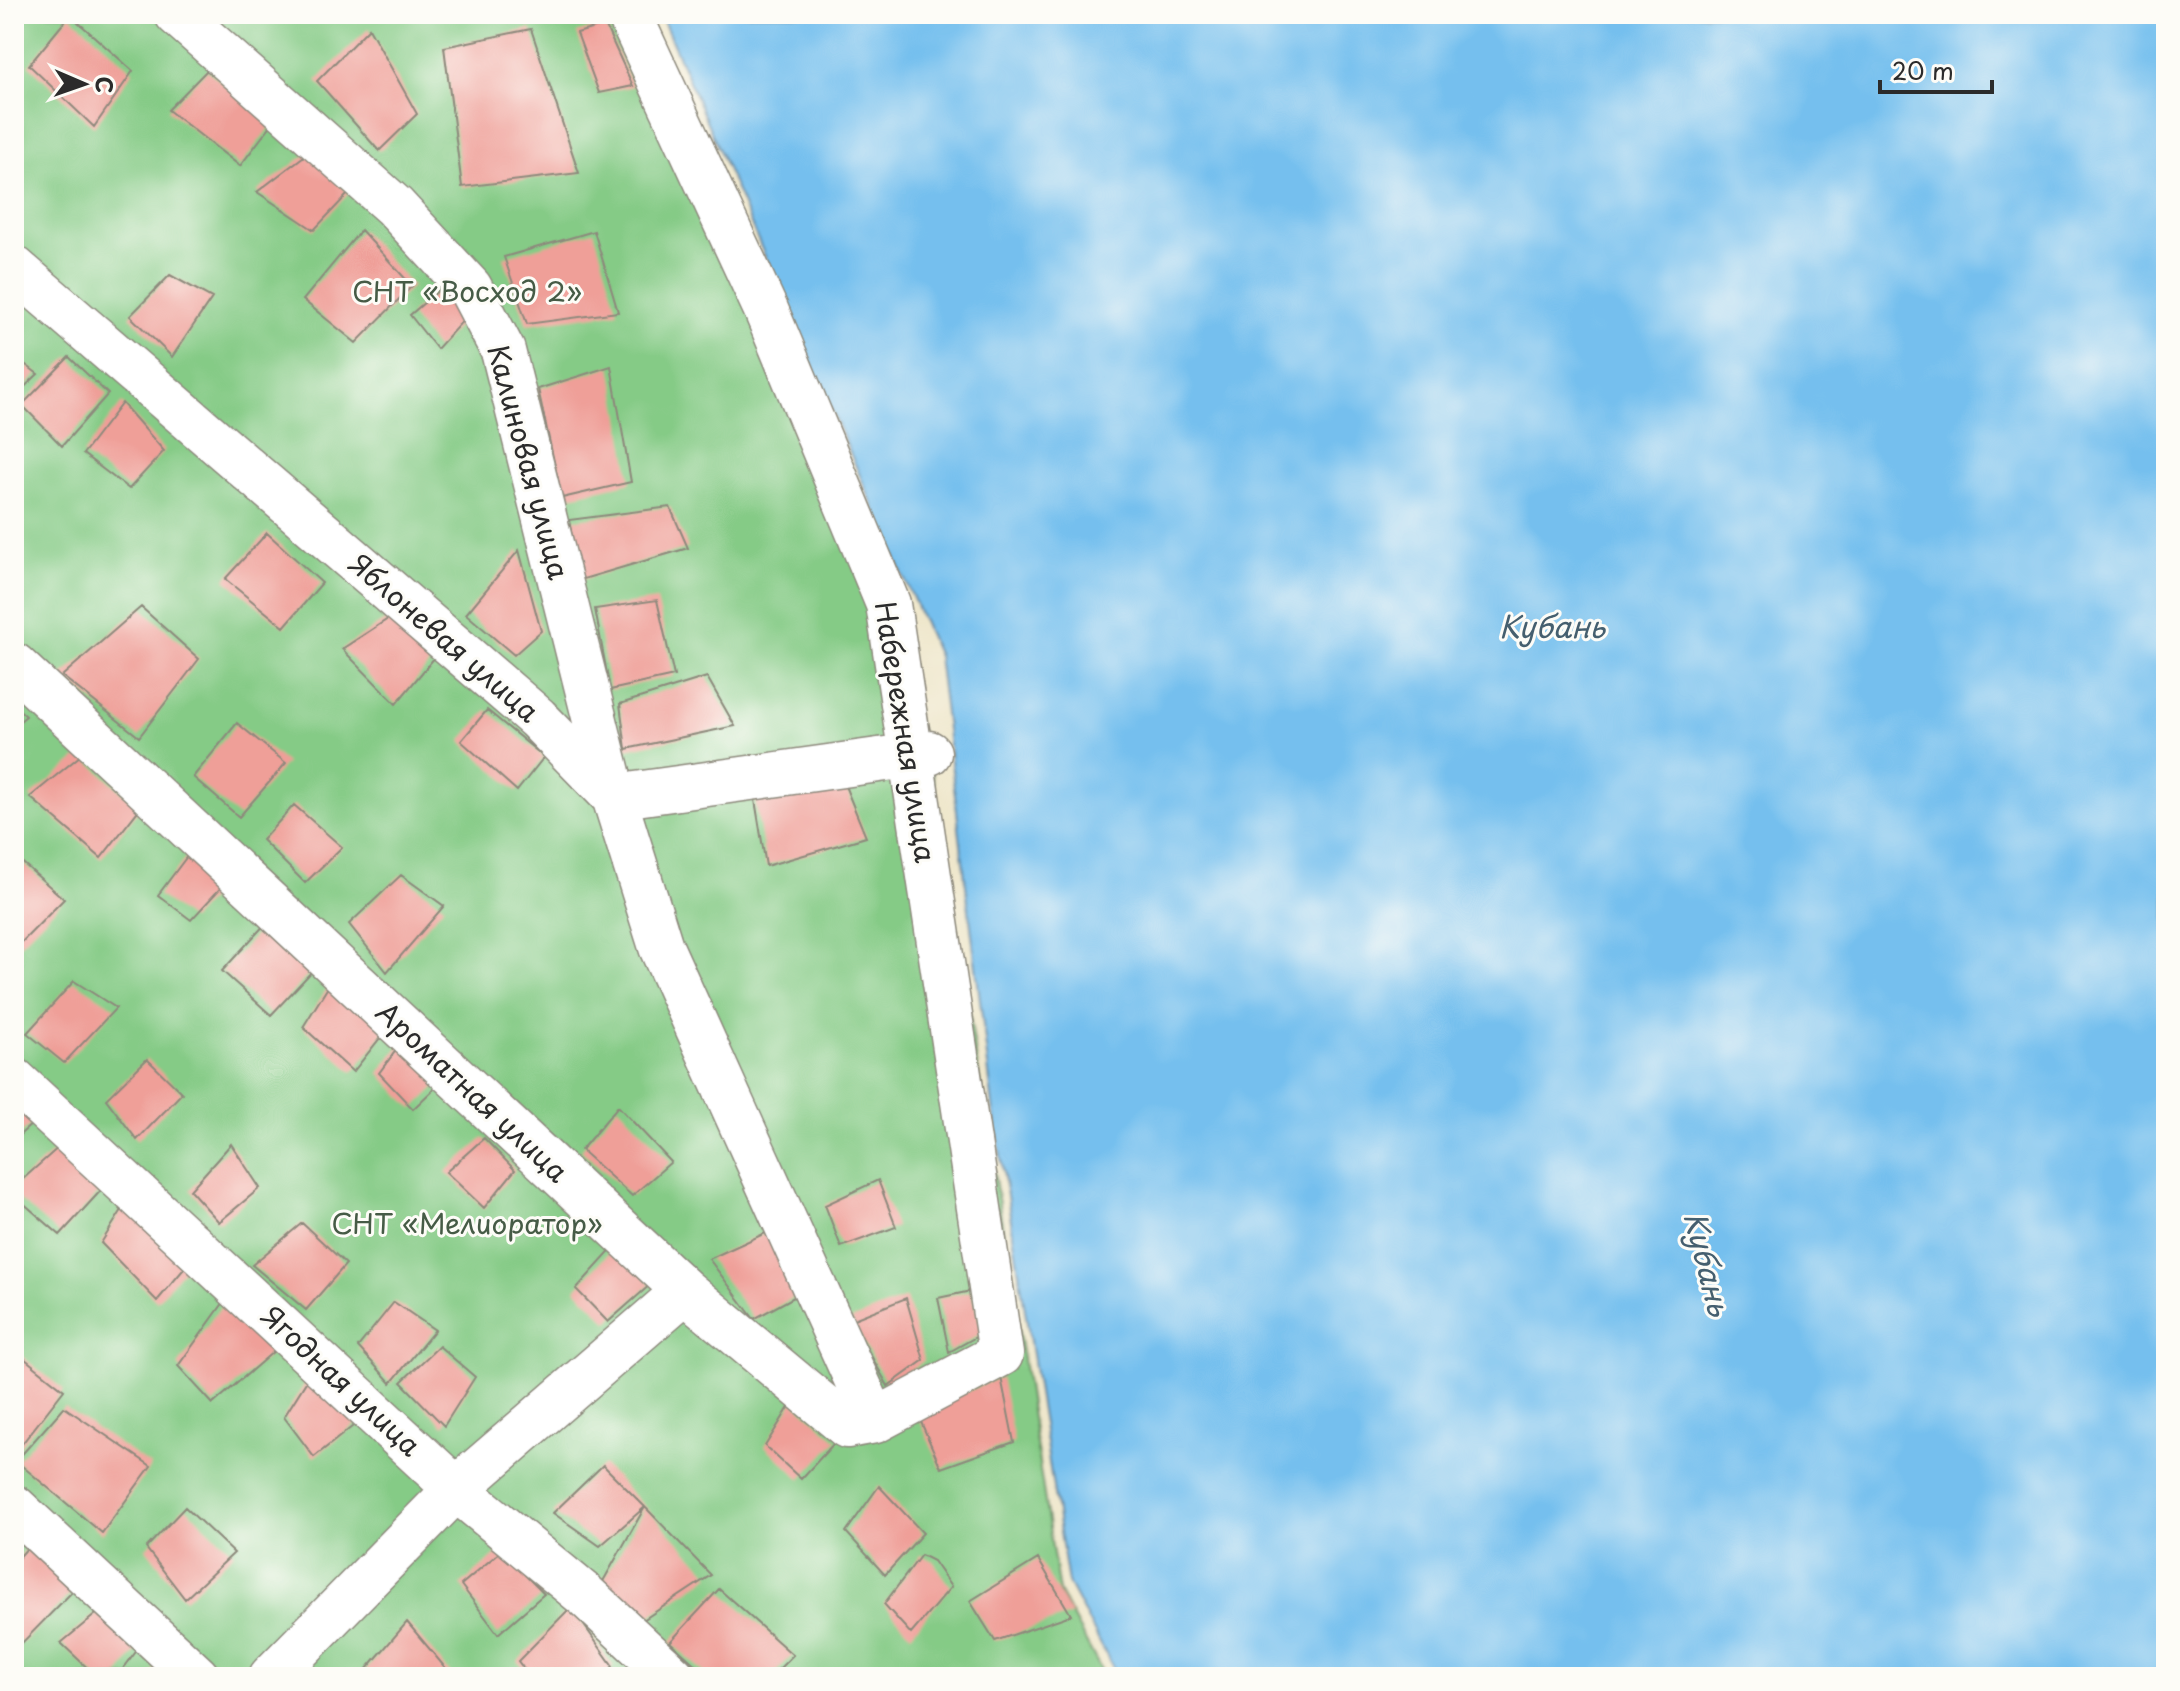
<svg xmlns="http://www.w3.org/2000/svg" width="2180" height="1691" font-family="'Playpen Sans',sans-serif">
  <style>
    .green { fill: #85cb86; stroke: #587b58; stroke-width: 2 }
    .water { fill: #75bfee; stroke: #50758c; stroke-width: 2 }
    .building { fill: #ef9f98 }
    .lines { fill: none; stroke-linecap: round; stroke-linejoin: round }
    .minor-casing { stroke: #8d897c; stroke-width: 47 }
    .minor { stroke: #fff; stroke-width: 44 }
    .labels { text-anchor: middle; stroke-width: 6; stroke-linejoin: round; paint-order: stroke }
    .park-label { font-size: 28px; fill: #465b46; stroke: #fdfcf7 }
    .street-label { font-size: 28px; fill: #2b2b2b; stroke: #fdfcf7 }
    .water-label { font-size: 30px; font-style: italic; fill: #455f6f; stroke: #fdfcf7 }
  </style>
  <rect width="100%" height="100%" fill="#fdfcf7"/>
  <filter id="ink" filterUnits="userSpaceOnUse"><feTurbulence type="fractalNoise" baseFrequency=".0125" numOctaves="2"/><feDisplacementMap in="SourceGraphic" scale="16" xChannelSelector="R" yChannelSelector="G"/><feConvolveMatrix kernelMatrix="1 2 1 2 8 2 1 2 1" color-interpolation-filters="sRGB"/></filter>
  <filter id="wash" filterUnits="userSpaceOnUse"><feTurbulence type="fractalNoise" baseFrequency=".006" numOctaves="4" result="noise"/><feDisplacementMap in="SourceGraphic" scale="32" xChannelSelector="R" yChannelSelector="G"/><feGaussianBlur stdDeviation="1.8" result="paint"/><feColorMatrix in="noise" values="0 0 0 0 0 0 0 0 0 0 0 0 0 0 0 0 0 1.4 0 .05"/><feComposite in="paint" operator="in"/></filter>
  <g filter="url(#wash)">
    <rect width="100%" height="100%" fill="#efe7cc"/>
    <path class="green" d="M14,14H647L929,753L1059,1592L1105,1677H14Z"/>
    <path class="water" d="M660,14H2166V1677H1118L1068,1583L993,1107L938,656Z"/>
    <g id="blocks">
      <path class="building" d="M70,15L133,71L94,127L29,65Z
        M605,25L633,86L599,93L577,33Z
        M369,28L417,114L379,151L317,81Z
        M531,29L579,173L462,187L444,47Z
        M207,70L272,124L240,166L168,110Z
        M308,153L349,193L314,230L257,192Z
        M361,230L412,286L356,343L303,300Z
        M594,231L618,312L527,324L504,257Z
        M170,275L212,298L172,357L130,316Z
        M447,283L467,316L437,349L410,315Z
        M14,356L38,374L14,397Z
        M69,357L108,394L62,446L22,405Z
        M611,366L631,482L562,498L538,389Z
        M122,403L164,451L129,489L83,454Z
        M670,507L688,548L580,580L569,520Z
        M267,533L322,583L284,627L225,579Z
        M519,550L541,631L514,655L466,614Z
        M657,600L674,676L610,690L595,609Z
        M141,607L199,659L139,737L62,676Z
        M391,617L435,657L396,704L342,649Z
        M707,677L735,726L626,749L620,704Z
        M14,705L26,716L14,726Z
        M487,710L544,757L517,791L461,741Z
        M237,723L286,763L239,817L193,777Z
        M81,755L140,808L101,858L30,797Z
        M841,776L866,837L766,866L755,800Z
        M294,805L342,847L305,883L262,840Z
        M194,847L227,881L191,920L158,895Z
        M17,858L64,899L14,950V861Z
        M401,875L444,906L387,972L349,924Z
        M268,921L316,967L271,1015L222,971Z
        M333,979L387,1029L353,1072L303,1027Z
        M74,981L116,1008L64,1063L27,1033Z
        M400,1045L440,1083L413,1109L379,1073Z
        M147,1059L182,1093L137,1140L106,1099Z
        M14,1106L33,1123L14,1140Z
        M618,1106L671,1162L632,1196L581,1150Z
        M484,1138L515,1170L484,1208L446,1172Z
        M231,1144L260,1188L219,1222L190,1190Z
        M61,1145L105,1186L60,1235L14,1195V1187Z
        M878,1180L896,1227L841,1247L825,1205Z
        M127,1202L188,1264L157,1301L101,1243Z
        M302,1223L346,1264L306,1310L252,1265Z
        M772,1230L805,1291L754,1319L709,1259Z
        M616,1245L651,1284L608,1322L576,1289Z
        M971,1291L983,1333L949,1352L938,1298Z
        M906,1298L924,1360L888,1386L851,1320Z
        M224,1302L274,1351L213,1404L178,1366Z
        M394,1302L435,1330L391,1383L358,1347Z
        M439,1346L475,1377L444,1426L401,1382Z
        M15,1351L64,1390L14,1454V1352Z
        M311,1374L357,1423L314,1457L284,1417Z
        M1001,1377L1014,1442L941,1468L917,1413Z
        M793,1401L837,1440L801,1479L765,1446Z
        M64,1407L151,1466L102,1533L16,1461Z
        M603,1465L645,1507L600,1546L553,1513Z
        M879,1486L923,1533L885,1575L846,1532Z
        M185,1507L234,1553L185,1599L146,1548Z
        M645,1507L711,1575L643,1620L602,1583Z
        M29,1546L75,1589L22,1643L14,1636V1563Z
        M501,1551L544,1594L498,1634L461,1585Z
        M921,1555L933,1561L951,1587L911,1634L884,1604Z
        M1038,1559L1071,1615L995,1641L970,1601Z
        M719,1589L793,1655L771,1677H709L670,1642Z
        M571,1607L613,1666L605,1677H530L518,1661Z
        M102,1609L144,1641L117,1677H97L61,1643Z
        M407,1622L453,1677H360Z
        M164,1658L183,1677H149Z"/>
    </g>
  </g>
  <g filter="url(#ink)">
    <use href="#blocks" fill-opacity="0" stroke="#8d897c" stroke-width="2"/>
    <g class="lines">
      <g class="minor-casing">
        <path id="minor" d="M177,14L394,206L470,288L503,351L614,797L661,947L875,1421
          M14,268L537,718L614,797L929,753
          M14,665L685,1291L847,1426L875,1421L1001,1354L888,604L766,310L629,14
          M14,1080L456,1489L586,1596L673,1677
          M14,1507L197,1677
          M271,1677L456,1489L685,1291"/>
      </g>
      <use href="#minor" class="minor"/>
    </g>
  </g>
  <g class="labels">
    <g class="park-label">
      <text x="467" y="302">СНТ «Восход 2»</text>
      <text x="467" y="1234">СНТ «Мелиоратор»</text>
    </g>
    <g class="street-label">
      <text transform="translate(528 462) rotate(75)" y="10">Калиновая улица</text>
      <text transform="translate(444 638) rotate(41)" y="10">Яблоневая улица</text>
      <text transform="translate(905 732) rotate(81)" y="10">Набережная улица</text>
      <text transform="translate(472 1092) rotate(43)" y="10">Ароматная улица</text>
      <text transform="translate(341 1381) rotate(43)" y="10">Ягодная улица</text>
    </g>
    <g class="water-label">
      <text x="1552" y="638">Кубань</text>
      <text transform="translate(1706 1264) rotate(76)" y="10">Кубань</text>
    </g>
  </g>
  <rect width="2180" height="1691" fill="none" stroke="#fdfcf7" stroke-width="48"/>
  <g transform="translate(84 84) rotate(92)" stroke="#fdfcf7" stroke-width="6" paint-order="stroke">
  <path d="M0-6L14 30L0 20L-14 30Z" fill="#2b2b2b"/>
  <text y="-12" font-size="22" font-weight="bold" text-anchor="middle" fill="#2b2b2b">С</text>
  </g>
  <path d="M1880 80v12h112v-12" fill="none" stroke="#2b2b2b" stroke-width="4"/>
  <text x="1892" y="80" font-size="24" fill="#2b2b2b" stroke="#fdfcf7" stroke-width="6" paint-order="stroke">20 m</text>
</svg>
